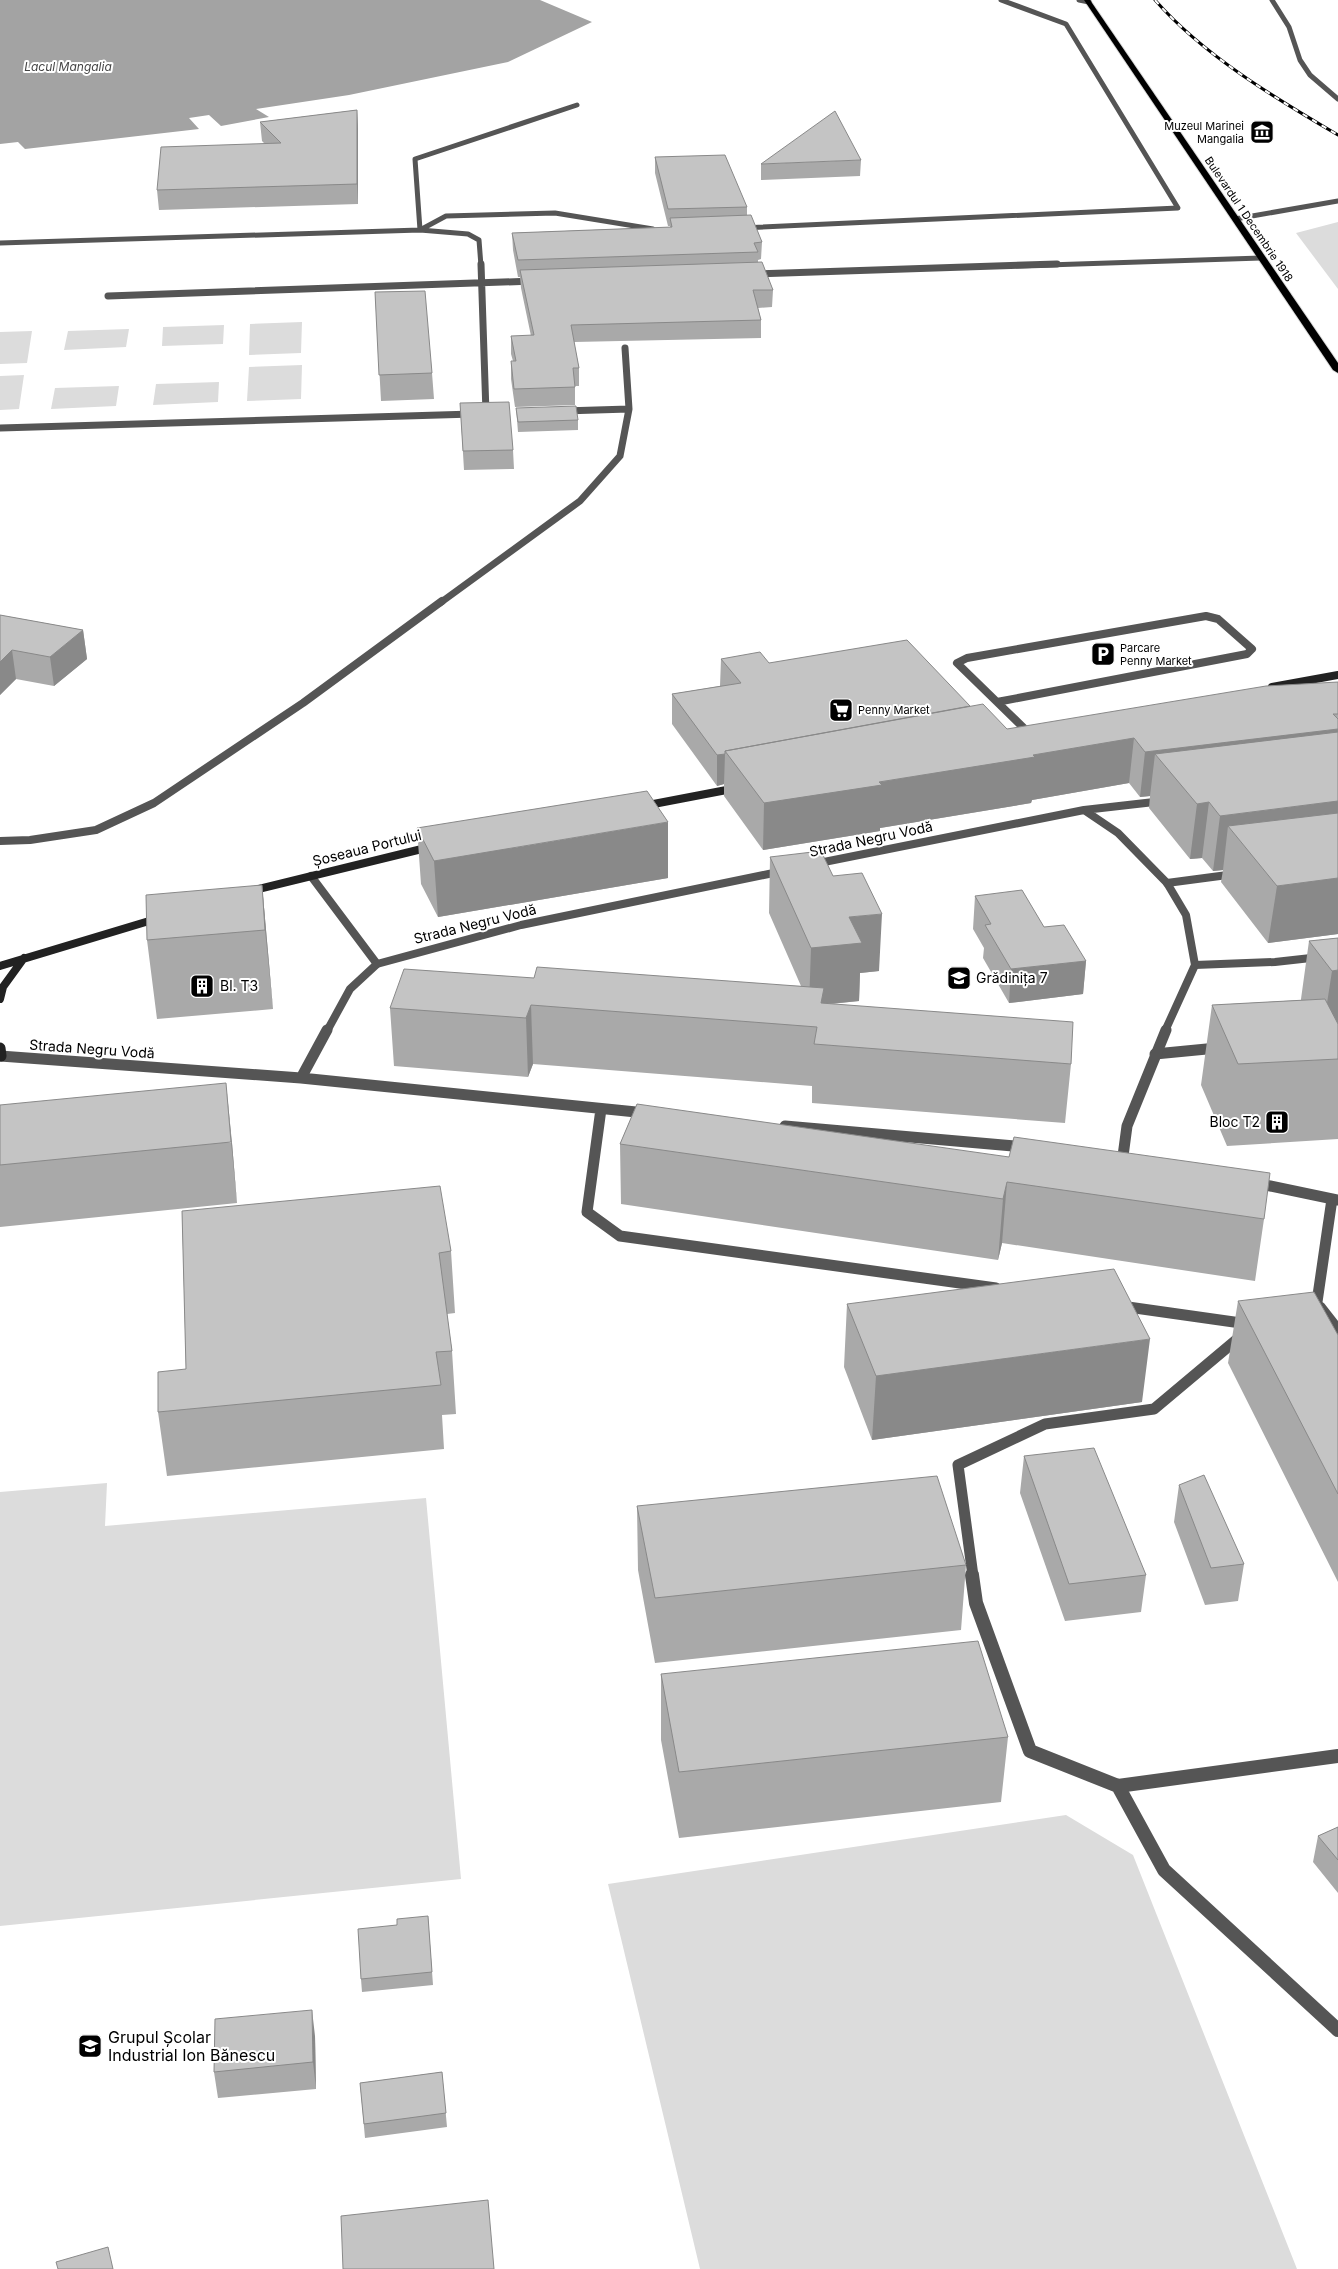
<svg xmlns="http://www.w3.org/2000/svg" width="1338" height="2269" font-family="Inter,sans-serif">
  <style>
    .green { fill: #dcdcdc }
    .water { fill: #a3a3a3 }
    .lines { fill: none; stroke-linecap: round; stroke-linejoin: round }
    .highway-casing { stroke: #dbdbdb; stroke-width: 2 }
    .lane-far3 { stroke: #555; stroke-width: 5 }
    .lane-far2 { stroke: #555; stroke-width: 7 }
    .lane-far1 { stroke: #555; stroke-width: 8 }
    .lane { stroke: #555; stroke-width: 11 }
    .street-far3 { stroke: #555; stroke-width: 5 }
    .street-far2 { stroke: #555; stroke-width: 8 }
    .street-far1 { stroke: #555; stroke-width: 11 }
    .street { stroke: #555; stroke-width: 14 }
    .secondary-far1 { stroke: #222; stroke-width: 8 }
    .secondary { stroke: #222; stroke-width: 11 }
    .highway { fill: #000; fill-rule: evenodd }
    .rail-casing { stroke: #000; stroke-width: 3 }
    .rail { stroke: #fff; stroke-width: 2; stroke-dasharray: 5.5; stroke-linecap: butt }
    .wall { fill: #a9a9a9 }
    .shaded-wall { fill: #898989 }
    .building { fill: #c4c4c4; stroke: #898989 }
    .labels { text-anchor: middle; stroke-width: 4; stroke-linejoin: round; paint-order: stroke }
    .far-poi-label { font-size: 11px; fill: #000; stroke: #fff; text-anchor: start }
    .far-street-label { font-size: 11px; fill: #000; stroke: #fff }
    .far-water-label { font-size: 12px; font-style: italic; fill: #444; stroke: #fff }
    .street-label { font-size: 14px; fill: #000; stroke: #fff }
    .poi-label { font-size: 14px; fill: #000; stroke: #fff; text-anchor: start }
    .near-poi-label { font-size: 16px; fill: #000; stroke: #fff; text-anchor: start }
  </style>
  <rect width="100%" height="100%" fill="#fff"/>
  <path class="green" d="M1338,222V289L1296,233Z
    M302,322L301,353L249,355L250,324Z
    M224,325L223,344L162,346L163,327Z
    M129,329L126,347L64,350L68,331Z
    M32,331L27,363L0,364V332Z
    M302,365L301,399L247,401L249,367Z
    M24,375L19,409L0,410V376Z
    M219,382L218,402L153,405L156,384Z
    M119,386L116,406L51,409L55,388Z
    M107,1483L105,1526L426,1498L461,1879L0,1926V1492Z
    M1066,1815L1133,1855L1297,2269H700L608,1884Z"/>
  <path class="water" d="M0,0H540L592,22L508,62L349,95L256,109L269,117L221,126L209,115L189,118L199,129L25,149L18,142L0,144Z"/>
  <g class="lines">
    <g class="highway-casing">
      <path id="highway" d="M1084,0H1090L1338,363V373L1333,370Z"/>
    </g>
    <path class="lane-far3" d="M1079,0L1089,2
      M742,228L1178,208L1066,24L1001,0
      M0,243L420,230L446,216L555,213L653,229
      M481,266L479,240L468,234L420,230L415,159L577,105
      M1017,266L1261,258"/>
    <path class="lane-far2" d="M481,264L486,413
      M753,274L1057,264
      M108,296L533,281
      M563,411L629,409
      M0,428L473,414
      M440,603L580,501L620,456L629,409L625,348"/>
    <path class="lane-far1" d="M1206,616L1218,619L1252,649L1247,654L997,702L957,663L967,658Z
      M997,702L1030,734
      M0,841L30,840L96,830L154,803L303,703L442,601
      M311,876L377,964
      M1167,883L1235,874
      M1195,965L1275,962L1338,955"/>
    <path class="lane" d="M1155,1054L1217,1048"/>
    <path class="street-far3" d="M1272,0L1289,27L1300,60L1310,75L1338,99
      M1235,219L1338,201"/>
    <path class="street-far2" d="M1084,810L1163,801
      M814,864L1084,810L1118,833L1167,883L1186,915L1195,965L1165,1031
      M327,1031L350,989L377,964L521,925L783,871"/>
    <path class="street-far1" d="M0,1056L301,1078L646,1113
      M301,1078L327,1030
      M601,1109L587,1212L620,1236L996,1288
      M785,1126L1025,1147
      M1123,1156L1127,1126L1166,1030
      M1256,1183L1338,1200
      M1121,1306L1248,1324
      M1309,1306L1317,1302L1332,1199
      M1320,1307L1338,1330
      M973,1576L958,1465L1045,1424L1154,1409L1241,1336"/>
    <path class="street" d="M972,1575L976,1603L1030,1751L1118,1786L1338,1756
      M1118,1786L1164,1870L1338,2030"/>
    <path class="secondary-far1" d="M1272,687L1338,675
      M643,806L737,788
      M250,891L430,847
      M0,966L159,918
      M0,999L3,987L24,958"/>
    <path class="secondary" d="M0,1048L1,1056"/>
    <use href="#highway" class="highway"/>
    <g class="rail-casing">
      <path id="rail" d="M1155,0C1203,55 1275,98 1338,135"/>
    </g>
    <use href="#rail" class="rail"/>
  </g>
  <path class="wall" d="M357,110L358,129V204L159,210L157,190L265,144L262,141L260,122Z
    M655,157L747,207V215L762,242L761,259L758,260V262L773,290L772,307L758,308L761,320V338L574,342L579,368V386H575V405L515,407L511,379V361H513L511,354V336H531L521,288L520,277H518L513,250L512,233L670,227V226H668L655,173Z
    M861,160L860,176L761,180V164Z
    M375,292L432,373L434,399L381,401Z
    M460,403L513,450L514,469L464,470Z
    M516,408L578,420V430L518,432Z
    M0,615L83,630L87,659L54,686L16,679L0,695Z
    M721,659L769,663L970,706L1007,729L1338,682V934L1268,943L1221,882L1223,870L1213,871L1202,858L1190,859L1149,808L1150,796L1140,797L1129,783L1032,800L1031,803L880,828V831L763,850L724,796V784L717,786L672,724V694L720,686Z
    M417,828L668,878L438,917L421,884Z
    M770,857L879,971L860,973L859,1001L830,1004L1071,1064L1065,1123L812,1103V1086L533,1064L528,1077L394,1066L390,1008L534,978L801,986L769,913Z
    M262,885L273,1009L157,1019L147,940Z
    M975,896L1044,927L1086,961L1083,994L1009,1003L983,958L984,948L973,929Z
    M1338,938V1139L1227,1146L1201,1085L1212,1005L1301,1000V999L1309,941Z
    M637,1104L1264,1219L1255,1281L1002,1243L998,1260L621,1204L620,1144Z
    M0,1105L232,1143L237,1203L0,1227Z
    M182,1211L451,1251L455,1313L447,1314L452,1351L456,1414L442,1415L444,1449L167,1476L158,1412L186,1369Z
    M1238,1301L1338,1335V1582L1228,1363Z
    M847,1304L1142,1402L872,1440L844,1367Z
    M1024,1456L1146,1575L1141,1612L1065,1621L1020,1493Z
    M1179,1485L1244,1564L1238,1601L1205,1605L1174,1522Z
    M637,1506L966,1565L961,1630L655,1663L638,1570Z
    M661,1674L1008,1737L1001,1802L679,1838L661,1740Z
    M1338,1827V1893L1313,1862L1318,1836Z
    M428,1916L433,1985L362,1992L361,1979L397,1925Z
    M315,2036L316,2089L218,2098L214,2072Z
    M442,2072L447,2127L365,2138L360,2083Z"/>
  <path class="shaded-wall" d="M357,110L358,129V204L357,184Z
    M83,630L87,659L54,686L50,657Z
    M12,650L16,679L0,695V662Z
    M1338,729V774L1155,754L1150,796L1140,797L1145,752Z
    M1134,738L1129,783L1032,800L1031,803L880,828V831L763,850L764,803L1033,755Z
    M725,754L724,784L717,786V755Z
    M1338,801V850L1228,826L1223,870L1213,871L1220,816Z
    M1209,802L1202,858L1190,859L1197,804Z
    M668,822V878L438,917L434,861Z
    M1338,878V934L1268,943L1277,886Z
    M262,885L269,963L273,1009L265,930Z
    M882,914L879,971L860,973L859,1001L809,1006L811,948L849,917Z
    M1086,961L1083,994L1009,1003L1011,969Z
    M1338,970V1027L1323,1029L1332,971Z
    M531,1005L533,1064L528,1077L526,1018Z
    M226,1083L232,1143L237,1203L231,1142Z
    M1007,1182L1002,1243L998,1260L1003,1199Z
    M1150,1339L1142,1402L872,1440L876,1376Z
    M312,2010L315,2036L316,2089L313,2062Z"/>
  <path class="building" d="M357,110V184L157,190L161,147L281,143L260,122Z
    M835,111L861,160L761,164Z
    M725,155L747,207L668,209L655,157Z
    M751,215L762,242L754,243L758,252L518,260L512,233L672,227L670,218Z
    M762,262L773,290H753L761,320L571,325L579,368H573L575,387L514,389L511,361H516L511,336L534,335L520,270Z
    M425,291L432,373L379,375L375,292Z
    M509,402L513,450L463,451L460,403Z
    M576,406L578,420L518,422L516,408Z
    M0,615L83,630L50,657L12,650L0,662Z
    M907,640L970,706L725,751V754L717,755L672,694L741,683L721,659L760,652L769,663Z
    M1338,682V714H1333L1338,719V729L1145,752L1134,738L1033,755L1035,757L879,782L882,785L764,803L725,751L983,704L1007,729L1266,686Z
    M1338,732V801L1220,816L1209,802L1197,804L1155,754Z
    M647,791L668,822L434,861L417,828Z
    M1338,813V878L1277,886L1228,826Z
    M821,851L833,876L862,873L882,914L849,917L862,943L811,948L770,857Z
    M262,885L265,930L147,940L146,895Z
    M1022,890L1044,927L1064,925L1086,961L1011,969L985,925L991,924L975,896Z
    M1338,938V970L1332,971L1309,941Z
    M537,967L824,988L821,1003L1073,1022L1071,1064L814,1044L817,1027L531,1005L526,1018L390,1008L404,969L534,978Z
    M1325,999L1338,1024V1059L1238,1064L1212,1005Z
    M226,1083L231,1142L0,1165V1105Z
    M637,1104L1009,1157L1014,1137L1270,1173L1264,1219L1007,1182L1003,1199L620,1144Z
    M440,1186L451,1251L439,1253L452,1351L436,1352L441,1385L158,1412V1372L186,1369L182,1211Z
    M1114,1269L1150,1339L876,1376L847,1304Z
    M1314,1292L1338,1335V1494L1238,1301Z
    M1094,1448L1146,1575L1069,1584L1024,1456Z
    M1204,1475L1244,1564L1211,1568L1179,1485Z
    M937,1476L966,1565L655,1598L637,1506Z
    M978,1641L1008,1737L679,1772L661,1674Z
    M1338,1827V1860L1318,1836Z
    M428,1916L432,1972L361,1979L358,1929L397,1925V1919Z
    M312,2010L313,2062L214,2072L215,2019Z
    M442,2072L446,2113L364,2124L360,2083Z
    M488,2200L494,2269H343L341,2216Z
    M108,2247L113,2269H58L56,2262Z"/>
  <defs>
    <g id="museum-square" transform="scale(1.25)"><rect x="-9" y="-9" width="18" height="18" rx="4" fill="#000" stroke="#fff"/><path d="M0-6L6-3V-2H-6V-3ZM-5-1h2V3h-2ZM-1-1h2V3h-2ZM3-1h2V3H3ZM-6 4H6V6H-6Z" fill="#fff"/></g>
    <g id="parking-square" transform="scale(1.25)"><rect x="-9" y="-9" width="18" height="18" rx="4" fill="#000" stroke="#fff"/><path d="M-3.5-5.5H1a3.5 3.5 0 0 1 0 7H-1V5.5H-3.5ZM-1-3.4V-.6H.8a1.4 1.4 0 0 0 0-2.8Z" fill="#fff"/></g>
    <g id="supermarket-square" transform="scale(1.25)"><rect x="-9" y="-9" width="18" height="18" rx="4" fill="#000" stroke="#fff"/><path d="M-6-5.5h2.5l.6 2H6L4.5 2H-2.5L-4.4-4H-6ZM-1.5 3.2a1.3 1.3 0 1 0 .1 0ZM3 3.2a1.3 1.3 0 1 0 .1 0Z" fill="#fff"/></g>
    <g id="school-square" transform="scale(1.25)"><rect x="-9" y="-9" width="18" height="18" rx="4" fill="#000" stroke="#fff"/><path d="M0-5L7-2L0 1L-7-2ZM-4 1L0 2.5L4 1V4Q0 6-4 4Z" fill="#fff"/></g>
    <g id="building-square" transform="scale(1.25)"><rect x="-9" y="-9" width="18" height="18" rx="4" fill="#000" stroke="#fff"/><path d="M-4-6H4V6H1V3H-1V6H-4ZM-2.5-4.3h1.7v1.8h-1.7ZM.8-4.3h1.7v1.8H.8ZM-2.5-1h1.7V.8h-1.7ZM.8-1h1.7V.8H.8Z" fill="#fff"/></g>
  </defs>
  <g fill-rule="evenodd">
    <use href="#museum-square" x="1262" y="132"/>
    <use href="#parking-square" x="1103" y="654"/>
    <use href="#supermarket-square" x="841" y="710"/>
    <use href="#school-square" x="959" y="978"/>
    <use href="#building-square" x="202" y="986"/>
    <use href="#building-square" x="1277" y="1122"/>
    <use href="#school-square" x="90" y="2046"/>
  </g>
  <g class="labels">
    <g class="far-poi-label">
      <text x="1244" y="130" text-anchor="end">Muzeul Marinei<tspan x="1244" dy="13">Mangalia</tspan></text>
      <text x="1120" y="652">Parcare<tspan x="1120" dy="13">Penny Market</tspan></text>
      <text x="858" y="714">Penny Market</text>
    </g>
    <g class="far-street-label">
      <text transform="translate(1249 219) rotate(56)" y="4">Bulevardul 1 Decembrie 1918</text>
    </g>
    <g class="far-water-label">
      <text x="68" y="71">Lacul Mangalia</text>
    </g>
    <g class="street-label">
      <text transform="translate(871 839) rotate(-12)" y="5">Strada Negru Vodă</text>
      <text transform="translate(367 848) rotate(-14)" y="5">Șoseaua Portului</text>
      <text transform="translate(475 924) rotate(-14)" y="5">Strada Negru Vodă</text>
      <text transform="translate(92 1049) rotate(4)" y="5">Strada Negru Vodă</text>
    </g>
    <g class="poi-label">
      <text x="976" y="983">Grădinița 7</text>
      <text x="220" y="991">Bl. T3</text>
      <text x="1260" y="1127" text-anchor="end">Bloc T2</text>
    </g>
    <g class="near-poi-label">
      <text x="108" y="2043">Grupul Școlar<tspan x="108" dy="18">Industrial Ion Bănescu</tspan></text>
    </g>
  </g>
</svg>
